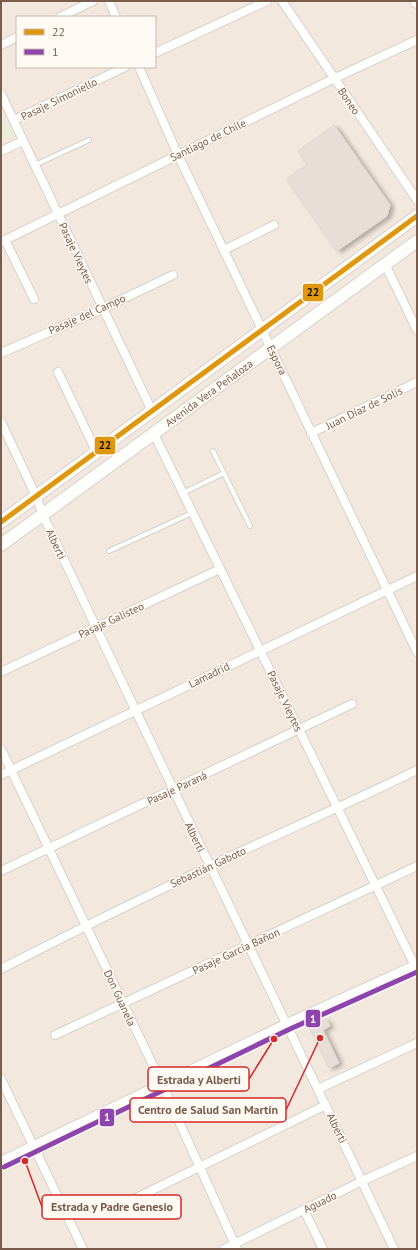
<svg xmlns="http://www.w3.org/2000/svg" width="418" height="1250" font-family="'PT Sans',sans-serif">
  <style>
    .residential { fill: #f2e8de; fill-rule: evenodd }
    .green { fill: #e7f0db }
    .building { fill: #e6ded7; stroke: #e2d8d2; filter: url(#shadow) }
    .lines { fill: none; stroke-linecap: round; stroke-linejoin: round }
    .lane-casing { stroke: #d7d1cb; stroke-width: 6 }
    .street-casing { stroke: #d7d1cb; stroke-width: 10 }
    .secondary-casing { stroke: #d9d2cb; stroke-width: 14 }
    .lane { stroke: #fefefd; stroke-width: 4 }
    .street { stroke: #fefefd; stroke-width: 8 }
    .secondary { stroke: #fefefd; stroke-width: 12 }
    .bus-1-casing { stroke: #fffaf3; stroke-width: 8 }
    .bus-2-casing { stroke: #fffaf3; stroke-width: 8 }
    .bus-1 { stroke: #de970f; stroke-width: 5 }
    .bus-2 { stroke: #8e44ad; stroke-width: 5 }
    .labels { text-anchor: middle; stroke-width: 3; stroke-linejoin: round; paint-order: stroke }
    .street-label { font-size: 11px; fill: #7a5c4d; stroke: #fffaf3 }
    .leader { fill: none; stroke: #d62828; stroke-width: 1.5 }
    .callout-dot { fill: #d62828; stroke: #fffaf3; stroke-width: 1.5 }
    .callout { fill: #fffaf3; stroke: #d62828; stroke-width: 1.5 }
    .callout-label { font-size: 12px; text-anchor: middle; font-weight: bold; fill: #7a5c4d }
    .line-badge { stroke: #fffaf3; stroke-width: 1.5 }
    .badge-label { font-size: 11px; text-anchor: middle; font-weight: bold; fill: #fff }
    .pale-badge-label { font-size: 11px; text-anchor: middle; font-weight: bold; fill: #111 }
  </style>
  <defs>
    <filter id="shadow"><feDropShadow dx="4" dy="2" stdDeviation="2" flood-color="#0004"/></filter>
  </defs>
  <rect width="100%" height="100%" fill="#f9f5f0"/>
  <path class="residential" d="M1,1H417V1249H1ZM17,17H155V67H17Z"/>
  <path class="green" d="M1,112L12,134L1,140Z"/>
  <path class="building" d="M334,125L390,205L387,216L337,251L286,179L307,164L298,151Z
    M326,1019L330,1026L323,1030L339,1063L329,1068L309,1027Z"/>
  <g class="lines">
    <g class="lane-casing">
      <path id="lane" d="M35,165L89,140
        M213,451L250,526
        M183,493L224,473
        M109,551L192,513"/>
    </g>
    <g class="street-casing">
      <path id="street" d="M109,1L116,17
        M282,1L417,200
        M60,17L93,1
        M1,45L17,37
        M155,53L267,1
        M139,67L178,155L417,652
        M1,94L152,411
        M14,120L125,67
        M1,151L23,141
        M5,240L34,299
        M1,242L333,79L417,40
        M224,250L274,225
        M385,264L417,330
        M1,353L102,309L173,275
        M58,372L96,451
        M1,422L36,496L43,515C158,761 278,1004 394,1249
        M153,432L417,970
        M311,433L417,382
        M1,672L220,569
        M1,749L162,1084L237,1249
        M1,775L417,576
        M1,871L352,704
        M1,969C69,934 138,900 208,867C277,834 348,804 417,770
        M55,1035L417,866
        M1,1079L83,1249
        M318,1089L417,1043
        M1,1161L287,1023L417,964
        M134,1199L326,1105
        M304,1210L323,1249
        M224,1249L362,1181L417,1156"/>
    </g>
    <g class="secondary-casing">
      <path id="secondary" d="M416,1L417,2
        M1,522L417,216
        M1,545L417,241"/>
    </g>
    <use href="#lane" class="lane"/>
    <use href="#street" class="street"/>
    <use href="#secondary" class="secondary"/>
    <g class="bus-1-casing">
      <path id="bus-1" d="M1,522L417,216"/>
    </g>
    <g class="bus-2-casing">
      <path id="bus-2" d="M4,1167L290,1029L417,972"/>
    </g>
    <use href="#bus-1" class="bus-1"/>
    <use href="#bus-2" class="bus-2"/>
  </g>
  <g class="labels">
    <g class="street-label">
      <text transform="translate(59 99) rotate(-26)" y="4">Pasaje Simoniello</text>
      <text transform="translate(349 101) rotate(56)" y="4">Boneo</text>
      <text transform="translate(208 140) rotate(-26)" y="4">Santiago de Chile</text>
      <text transform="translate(76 253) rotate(65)" y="4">Pasaje Vieytes</text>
      <text transform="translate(87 314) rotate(-24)" y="4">Pasaje del Campo</text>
      <text transform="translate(277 360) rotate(64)" y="4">Espora</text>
      <text transform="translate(209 393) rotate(-36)" y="4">Avenida Vera Peñaloza</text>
      <text transform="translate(364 408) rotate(-26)" y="4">Juan Díaz de Solís</text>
      <text transform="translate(56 544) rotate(65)" y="4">Alberti</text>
      <text transform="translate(111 620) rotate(-25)" y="4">Pasaje Galisteo</text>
      <text transform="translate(209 675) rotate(-26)" y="4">Lamadrid</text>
      <text transform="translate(285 701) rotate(64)" y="4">Pasaje Vieytes</text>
      <text transform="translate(177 788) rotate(-25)" y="4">Pasaje Paraná</text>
      <text transform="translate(195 837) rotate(64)" y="4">Alberti</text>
      <text transform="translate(208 867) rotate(-25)" y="4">Sebastián Gaboto</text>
      <text transform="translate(236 951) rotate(-25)" y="4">Pasaje García Bañon</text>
      <text transform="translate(120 998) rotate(65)" y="4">Don Guanela</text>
      <text transform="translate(337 1128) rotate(64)" y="4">Alberti</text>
      <text transform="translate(320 1202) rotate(-26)" y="4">Aguado</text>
    </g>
  </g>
  <path class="leader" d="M274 1039L249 1079M320 1038L286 1110M25 1161L42 1207"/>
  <g class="callout-dot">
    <circle cx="274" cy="1039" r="4"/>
    <circle cx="320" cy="1038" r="4"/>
    <circle cx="25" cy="1161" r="4"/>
  </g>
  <g class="callout">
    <rect x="148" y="1067" width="101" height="24" rx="4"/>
    <rect x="130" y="1098" width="156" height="24" rx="4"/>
    <rect x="42" y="1195" width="139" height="24" rx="4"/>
  </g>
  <g class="callout-label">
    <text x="199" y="1084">Estrada y Alberti</text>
    <text x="208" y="1114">Centro de Salud San Martín</text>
    <text x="112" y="1211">Estrada y Padre Genesio</text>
  </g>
  <g class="line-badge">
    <rect x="302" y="283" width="22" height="19" rx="4" fill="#de970f"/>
    <rect x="94" y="436" width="22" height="19" rx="4" fill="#de970f"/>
    <rect x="305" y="1009" width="16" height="19" rx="4" fill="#8e44ad"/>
    <rect x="99" y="1108" width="16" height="19" rx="4" fill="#8e44ad"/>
  </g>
  <g class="badge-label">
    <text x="313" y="1023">1</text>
    <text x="107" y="1121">1</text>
  </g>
  <g class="pale-badge-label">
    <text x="313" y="296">22</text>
    <text x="105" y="449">22</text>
  </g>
  <rect width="418" height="1250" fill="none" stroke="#7a5c4d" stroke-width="4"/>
  <rect x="16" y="16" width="140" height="52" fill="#fffaf3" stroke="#cabbb1"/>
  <rect x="24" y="29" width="20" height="6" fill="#de970f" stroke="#cabbb1"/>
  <text x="52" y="36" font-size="12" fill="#7a5c4d">22</text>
  <rect x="24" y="49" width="20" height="6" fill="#8e44ad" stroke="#cabbb1"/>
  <text x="52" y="56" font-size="12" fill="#7a5c4d">1</text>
</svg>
